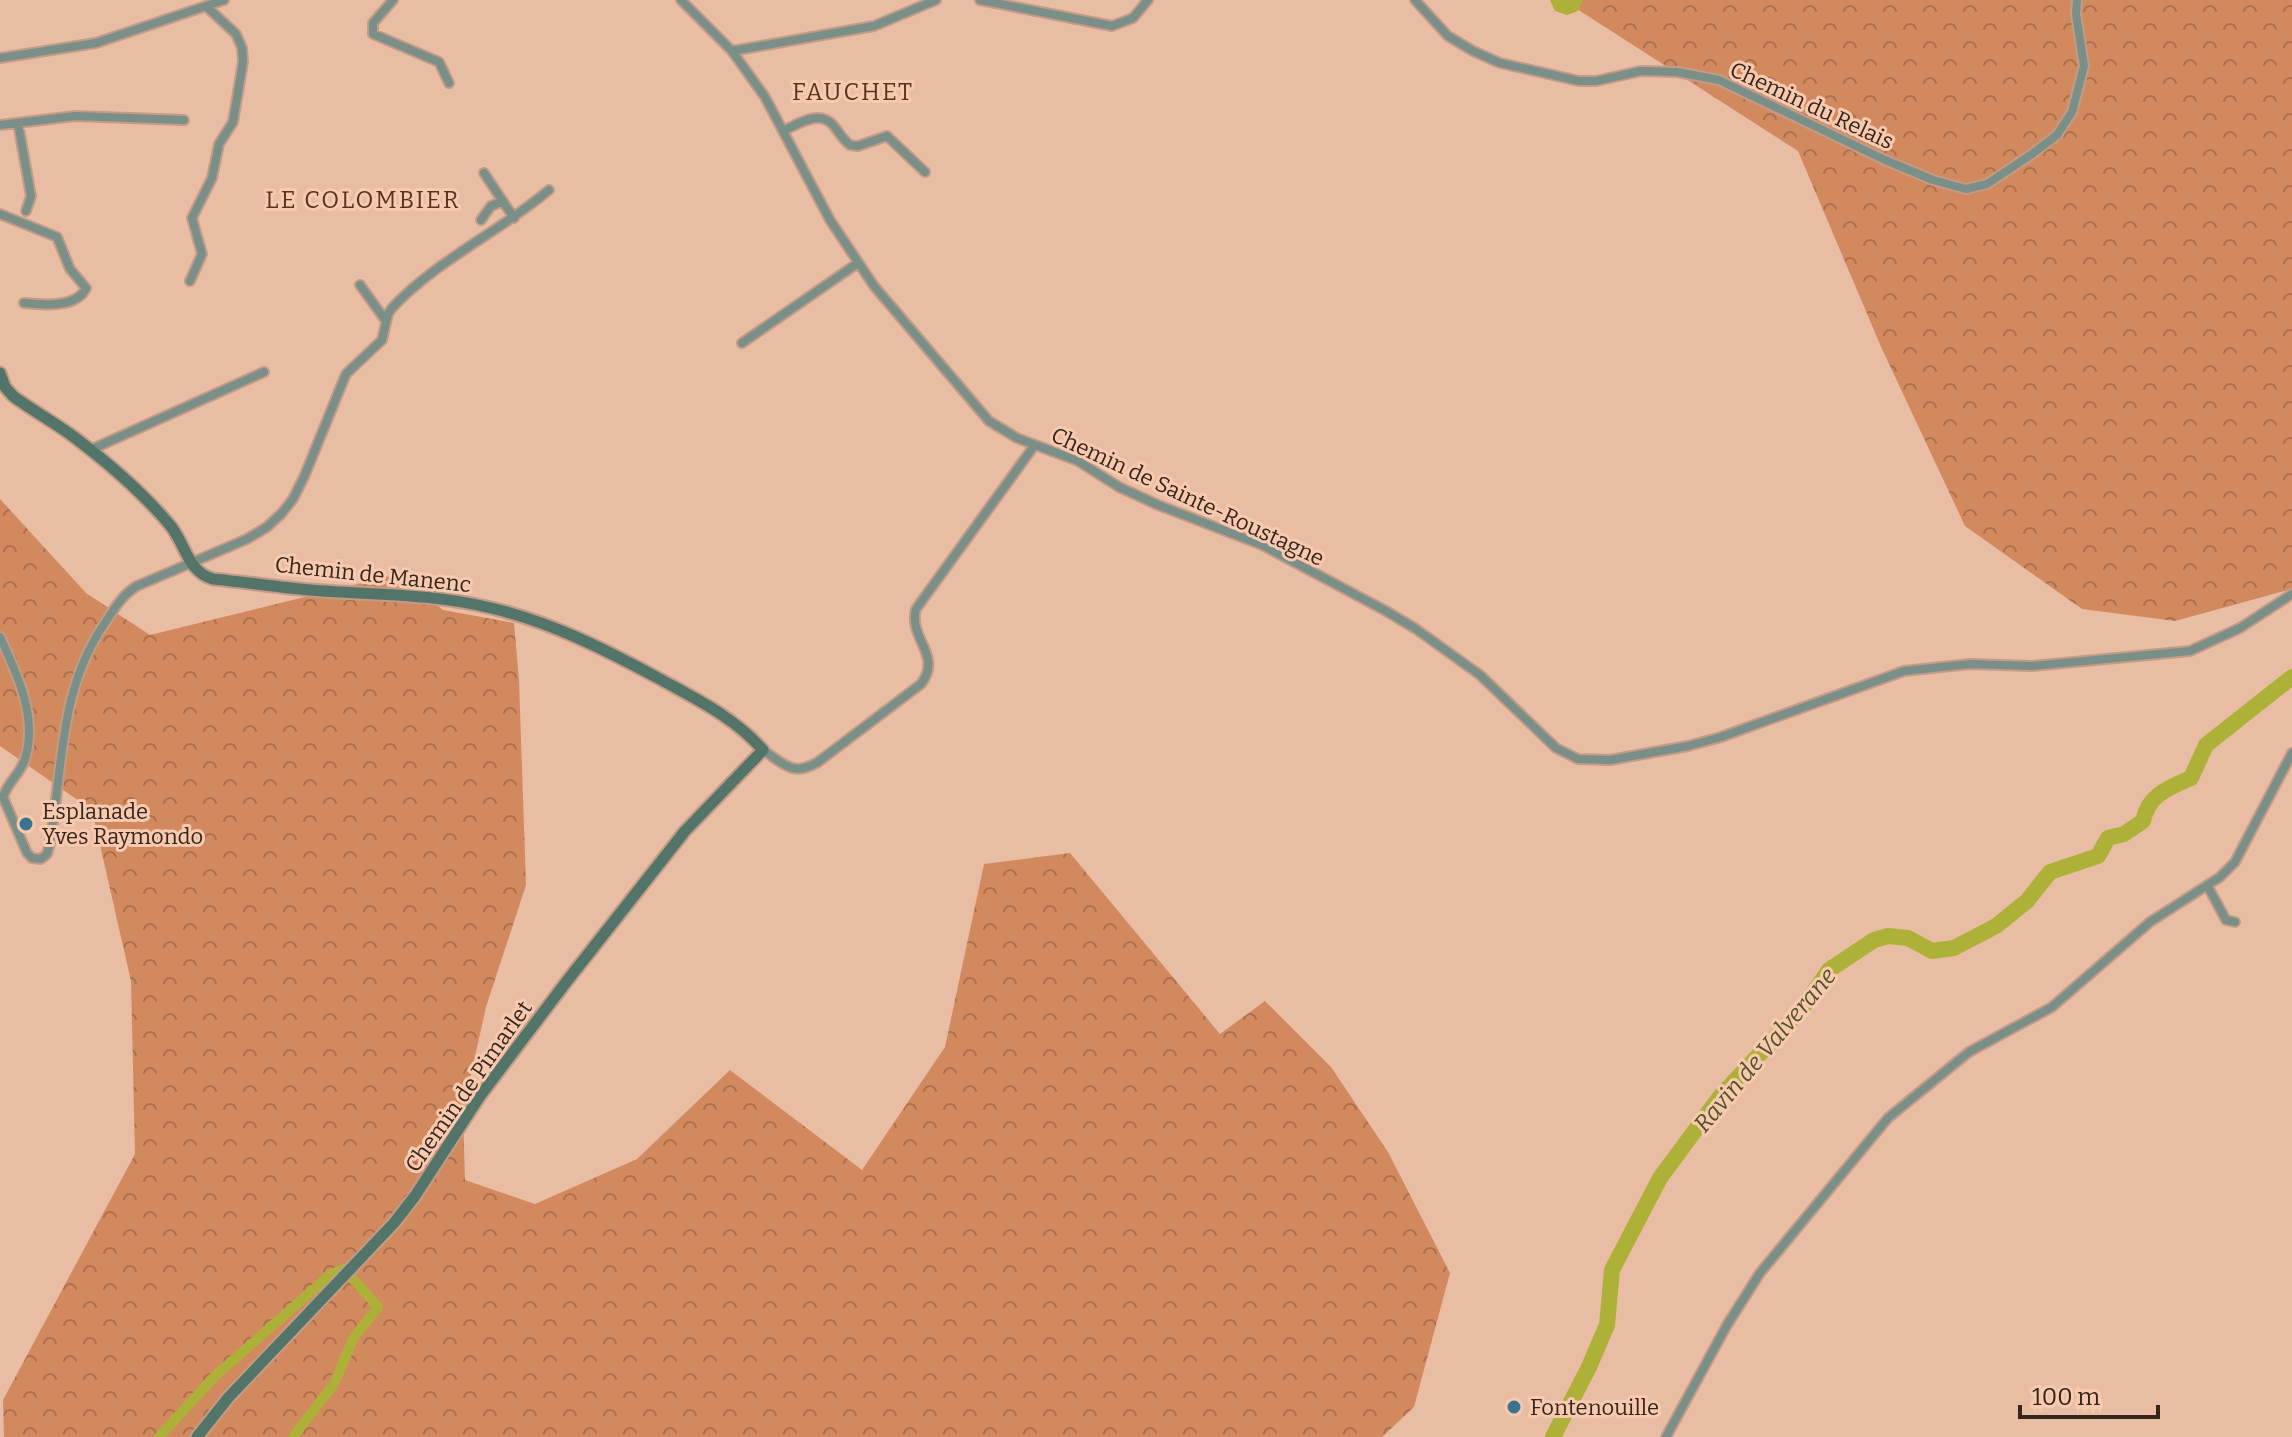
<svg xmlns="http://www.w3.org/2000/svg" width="2292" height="1437" font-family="Bitter,serif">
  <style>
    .forest { fill: url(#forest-crowns) }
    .water { fill: #aeb138 }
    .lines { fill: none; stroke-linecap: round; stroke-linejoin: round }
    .canal { stroke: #aeb138; stroke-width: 10 }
    .river { stroke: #aeb138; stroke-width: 16 }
    .street-casing { stroke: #c29c86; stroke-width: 12 }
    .secondary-casing { stroke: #c29c86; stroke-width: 15 }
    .street { stroke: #7a8f87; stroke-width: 8 }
    .secondary { stroke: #537469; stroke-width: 11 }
    .poi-dot { fill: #3b738d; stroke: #f7cab0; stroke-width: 3 }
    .labels { text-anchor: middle; stroke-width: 6; stroke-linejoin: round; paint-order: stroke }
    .street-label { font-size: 22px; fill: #36251b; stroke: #f7cab0 }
    .poi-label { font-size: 22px; fill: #36251b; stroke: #f7cab0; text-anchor: start }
    .neighbourhood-label { font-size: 24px; letter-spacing: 2px; fill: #58341f; stroke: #f7cab0 }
    .water-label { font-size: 24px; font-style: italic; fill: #535425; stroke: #f7cab0 }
  </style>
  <defs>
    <pattern id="forest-crowns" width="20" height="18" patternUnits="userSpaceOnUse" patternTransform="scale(2)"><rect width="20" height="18" fill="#d3895e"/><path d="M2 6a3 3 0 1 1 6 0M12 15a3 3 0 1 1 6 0" fill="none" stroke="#ac704d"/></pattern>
  </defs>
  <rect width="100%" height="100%" fill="#e9bda4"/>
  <path class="forest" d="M1563,0H2292V589L2175,621L2082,609L1965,526L1882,349L1798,151Z
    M0,499L86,593L150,635L398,574L443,610L514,623L519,680L526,885L486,1007L463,1111L465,1180L535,1204L637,1159L730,1070L862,1170L945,1047L984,864L1070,853L1220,1034L1265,1001L1331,1067L1388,1152L1450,1273L1414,1407L1382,1437H4L3,1400L135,1154L131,981L92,810L0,746Z"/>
  <path class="water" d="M1550,0H1583L1578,11L1567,15L1555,11Z"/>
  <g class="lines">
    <path class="canal" d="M159,1437L214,1377L331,1274L344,1269L378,1307L353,1339L334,1384L293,1437"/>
    <path class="river" d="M1553,1437L1589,1367L1607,1325L1612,1270L1660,1178L1719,1098L1804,1006L1829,970L1874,940L1888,936L1908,938L1932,951L1954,948L1996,926L2027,901L2050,872L2098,856L2108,838L2124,834L2143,821C2148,795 2168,788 2191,778L2206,745L2292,677"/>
    <g class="street-casing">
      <path id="street" d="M393,0L373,23V34L439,62L449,83
        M681,0L732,51L765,97L830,220L874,286L989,421L1017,438L1078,461L1119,487L1158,505L1262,545L1386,611L1416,629L1480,675L1556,748L1578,759L1610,760L1688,746L1721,737L1904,671L1970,664L2031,666L2190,651L2240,628L2292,594
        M980,0L1112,26L1133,18L1148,0
        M1415,0L1448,36L1473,51L1500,63L1579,81H1596L1641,71L1677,72L1719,80L1885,160L1933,180L1966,189L1987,184L2032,154L2057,135L2072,112L2084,66L2076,14L2077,0
        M732,51L874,26L936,0
        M0,58L96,43L224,0
        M18,123L31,196L26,211
        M0,125L75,116L184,120
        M785,130C800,123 819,110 833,125C839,132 843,140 850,145L858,146L887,136L925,172
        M484,173L514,218
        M0,214L57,237L70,269L86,288C77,308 43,305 24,303
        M481,220L491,206L503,201
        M190,281L202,254L192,218L212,178L219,144L233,122L243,62L242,48L236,34L207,7
        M360,285L386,321
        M742,343L858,263
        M90,450L264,372
        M0,637C17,674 38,717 25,759C21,773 7,783 3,797L27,853L32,858L41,859L47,854L50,843C63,766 59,689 105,623C114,609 122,595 137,586L247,539L267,527L282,513L293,499L304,477L346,374L382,340L388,314L392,308C437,260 499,232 549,190
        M763,750C784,764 793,777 818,762L921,684C943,655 908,639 916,609L1034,446
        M2207,885L2226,920L2235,922
        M1666,1437L1727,1325L1760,1273L1888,1118L1969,1052L2052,1007L2150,922L2220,877L2235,862L2292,753"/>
    </g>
    <g class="secondary-casing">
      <path id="secondary" d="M0,373L5,387L13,396C33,411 54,422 74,437C107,462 142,492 169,524C186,543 186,571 213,579C245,582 277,587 309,590C370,595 431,593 491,608C551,622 604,649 658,678C696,699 734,717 763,750L685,831L567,981L480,1096L415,1196L394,1223L228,1398L197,1437"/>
    </g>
    <use href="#street" class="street"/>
    <use href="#secondary" class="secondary"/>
  </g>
  <g class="poi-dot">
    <circle cx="26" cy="824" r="8"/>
    <circle cx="1514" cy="1407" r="8"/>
  </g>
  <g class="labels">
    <g class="street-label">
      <text transform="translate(1812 105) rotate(25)" y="8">Chemin du Relais</text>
      <text transform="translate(1188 496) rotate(25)" y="8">Chemin de Sainte-Roustagne</text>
      <text transform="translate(373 574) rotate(6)" y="8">Chemin de Manenc</text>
      <text transform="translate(468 1086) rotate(-55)" y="8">Chemin de Pimarlet</text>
    </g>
    <g class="poi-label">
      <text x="42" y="819">Esplanade<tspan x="42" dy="25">Yves Raymondo</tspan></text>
      <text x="1530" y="1415">Fontenouille</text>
    </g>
    <g class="neighbourhood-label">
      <text x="853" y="100">FAUCHET</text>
      <text x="363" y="208">LE COLOMBIER</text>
    </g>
    <g class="water-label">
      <text transform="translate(1765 1050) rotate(-50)" y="8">Ravin de Valverane</text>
    </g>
  </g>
  <path d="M2020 1405v12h138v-12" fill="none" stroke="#36251b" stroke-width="4"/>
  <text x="2032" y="1405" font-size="24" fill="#36251b" stroke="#f7cab0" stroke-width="6" paint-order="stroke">100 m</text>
</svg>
